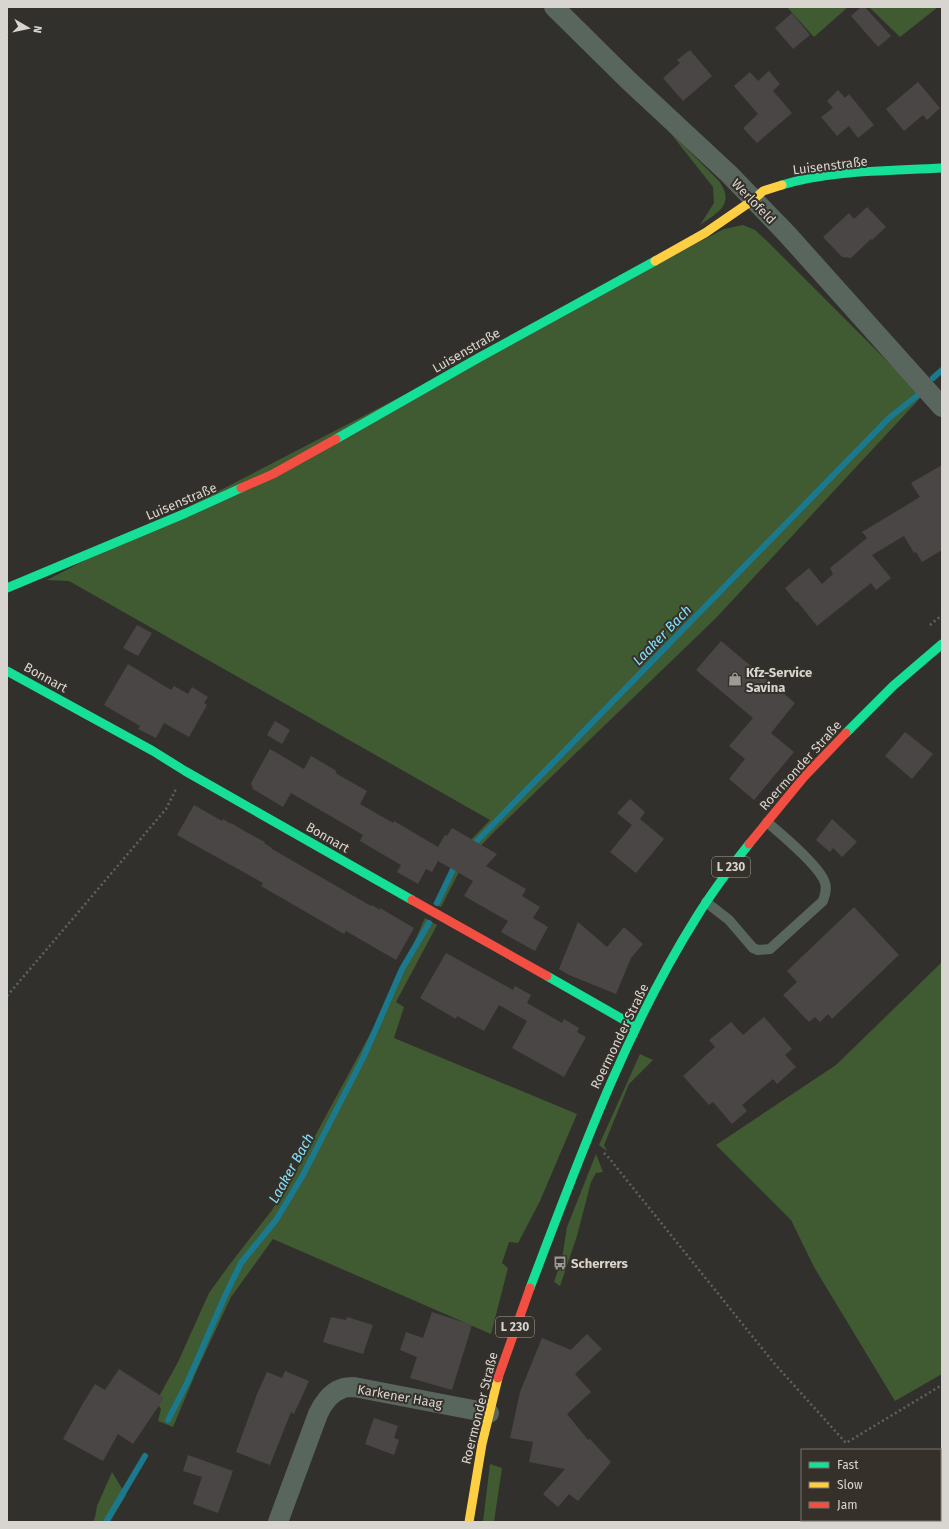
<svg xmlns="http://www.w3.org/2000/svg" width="949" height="1529" font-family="'Fira Sans',sans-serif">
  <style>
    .green { fill: #405a32 }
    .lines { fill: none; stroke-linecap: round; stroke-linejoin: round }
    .stream { stroke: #1b798e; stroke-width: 6 }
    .building { fill: #4a4645 }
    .path { stroke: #5c655f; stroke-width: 2.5; stroke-dasharray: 2 3; stroke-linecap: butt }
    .lane { stroke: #58665e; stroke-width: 10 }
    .street { stroke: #58665e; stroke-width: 20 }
    .fast { stroke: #16e098; stroke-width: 9 }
    .slow { stroke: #ffcf43; stroke-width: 9 }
    .jam { stroke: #f24e42; stroke-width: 9 }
    .labels { text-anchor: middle; stroke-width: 4; stroke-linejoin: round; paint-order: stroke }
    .shield { fill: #35312a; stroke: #a7a49e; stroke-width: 1 }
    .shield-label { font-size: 12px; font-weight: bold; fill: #d8d5d0 }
    .street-label { font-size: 13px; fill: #d8d5d0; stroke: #35312a }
    .poi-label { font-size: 13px; font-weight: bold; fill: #d8d5d0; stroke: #35312a; text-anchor: start }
    .water-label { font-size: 14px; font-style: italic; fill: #80e1fc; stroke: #35312a }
  </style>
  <rect width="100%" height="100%" fill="#32302d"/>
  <path class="green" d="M787,7H848L814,37Z
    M869,7H938L900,37Z
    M668,130L719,181C735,204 719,212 700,225L714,203L713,187Z
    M743,225L755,230L767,241L922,396L716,618L495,831L463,864L441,907L433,904L454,863L465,846L490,820L69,581L47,580L724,229Z
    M425,918L437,925L396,1002L404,1007L394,1038L577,1114L540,1201L518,1243L509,1242L502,1263L508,1268L491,1334L273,1239L231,1297L197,1370L173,1427L158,1421L161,1409L156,1402L178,1362L209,1293L230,1264L272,1210L295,1173L389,999Z
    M942,962V1374L895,1401L814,1267L791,1220L716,1145L836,1065Z
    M640,1054L653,1060L629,1084L604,1145L607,1151L599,1145Z
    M596,1154L603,1172L596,1173L591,1182L577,1236L560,1286L554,1282L562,1259L567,1227Z
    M490,1464L502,1468L494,1522H483Z
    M112,1472L126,1495L110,1522H93L95,1517L97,1506Z"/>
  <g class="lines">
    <path class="stream" d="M933,378L942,370
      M471,847L889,418L918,395
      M437,903L456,863
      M168,1420L188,1381L225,1296L241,1263L276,1220L303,1175L364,1056L402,969L429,923
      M106,1522L145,1456"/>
  </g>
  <path class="building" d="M861,7H865L891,36L878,47L851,16Z
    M792,13L810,35L793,49L775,28Z
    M690,50L712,76L683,101L663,78L680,63L677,60Z
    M769,71L780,84L773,91L792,113L757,143L743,128L758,114L734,86L750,72L758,81Z
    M918,82L940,108L927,120L923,115L904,131L886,109Z
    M838,90L845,98L849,94L874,125L858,138L849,126L837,136L821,117L833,108L827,101Z
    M867,207L886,227L872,240L871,239L851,258L842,257L823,237L849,213L854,219Z
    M942,465V550L922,562L916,552L914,553L904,536L872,555L891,578L876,590L871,583L817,626L797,601L796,602L785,588L809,568L822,584L833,574L830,568L867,538L862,532L920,497L911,483Z
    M137,625L152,633L138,656L123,648Z
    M721,641L795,703L771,733L794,752L754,800L729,779L745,759L729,746L753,718L696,670Z
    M128,664L171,690L174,686L188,694L192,687L208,697L204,703L207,705L189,737L164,723L156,738L138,729L140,726L104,705Z
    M275,721L290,730L282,744L267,735Z
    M905,732L933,754L912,779L885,756Z
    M270,749L304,769L311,756L335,770L337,774L367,791L360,804L393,823L394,821L438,847L445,835L447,836L452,828L497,854L486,866L526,889L522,896L540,907L533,918L548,927L535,951L501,932L508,921L464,896L473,881L438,861L432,872L426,869L418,884L397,872L401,865L360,841L363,835L291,793L283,807L253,789L251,783Z
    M630,799L645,812L640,819L664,839L636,873L610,852L632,825L617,813Z
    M194,805L222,821L223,819L231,824V823L248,833L265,842L264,843L272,848V849L371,906L372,905L380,910V908L414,928L396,960L346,931L344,934L261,886L263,883L177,835Z
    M832,819L857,842L842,857L833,848L830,852L816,840Z
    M854,907L899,955L832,1019L828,1014L820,1022L815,1017L809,1022L783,995L797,982L787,971Z
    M578,922L607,947L624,927L643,944L631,958L616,994L569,975L559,969Z
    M446,953L513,990L515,986L531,995L527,1003L562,1023L564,1019L579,1028L577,1032L586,1037L564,1077L512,1048L527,1021L499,1005L484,1031L457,1016L456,1019L420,998Z
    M764,1017L792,1049L785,1055L796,1067L777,1084L773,1079L742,1105L747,1111L732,1124L713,1102L709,1105L683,1076L715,1047L709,1040L731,1022L743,1035Z
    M432,1312L472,1325L452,1390L410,1378L417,1357L400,1350L406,1332L423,1338Z
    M331,1317L346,1320L347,1317L373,1325L363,1354L323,1342Z
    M587,1334L602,1349L575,1374L591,1392L567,1414L588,1440L590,1439L611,1462L578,1501L569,1494L558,1507L543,1494L565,1469L529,1462L533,1442L510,1438L520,1392L542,1338L571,1350Z
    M119,1369L164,1398L133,1444L118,1434L103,1461L63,1439L82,1405L95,1384L105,1390Z
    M285,1371L309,1381L294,1414L291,1412L270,1465L236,1452L257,1394L267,1372L282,1378Z
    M374,1418L398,1426L394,1438L399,1440L394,1455L365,1444Z
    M188,1455L233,1471L218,1513L193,1504L202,1477L183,1471Z"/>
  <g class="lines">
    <path class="path" d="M930,625L942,615
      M7,996L166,809L176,789
      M604,1153L609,1158L773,1362L846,1443L942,1385"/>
    <path class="lane" d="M706,902L729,920L753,948L758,950L770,949L823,901C825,895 827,889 825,883C821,867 781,834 767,822"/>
    <path class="street" d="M554,7L628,80L729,174L787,234L942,407
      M278,1522L318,1414C322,1405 330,1393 341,1389C345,1387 350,1387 354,1387L489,1413"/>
    <path class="fast" d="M782,185C830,170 891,171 942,168
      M336,439L480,357L655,261
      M7,588L186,513L241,488
      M7,671L153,751L185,771L412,900
      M846,733L893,686L942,644
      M547,976L624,1020L635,1028
      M530,1288C578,1162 624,1033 696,918C712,892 730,868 749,844"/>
    <path class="slow" d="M655,261L705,233L753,200L763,191L782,185
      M469,1522L482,1444L498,1378"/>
    <path class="jam" d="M241,488L273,474L336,439
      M749,844L804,777L846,733
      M412,900L547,976
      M498,1378L530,1288"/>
  </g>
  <defs>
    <g id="shop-bare" transform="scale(1.08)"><path d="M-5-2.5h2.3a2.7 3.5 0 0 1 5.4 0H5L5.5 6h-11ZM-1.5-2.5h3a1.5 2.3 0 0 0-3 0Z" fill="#9e9b97" stroke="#35312a" stroke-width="2.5" paint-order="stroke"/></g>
    <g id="bus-bare" transform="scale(1.08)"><path d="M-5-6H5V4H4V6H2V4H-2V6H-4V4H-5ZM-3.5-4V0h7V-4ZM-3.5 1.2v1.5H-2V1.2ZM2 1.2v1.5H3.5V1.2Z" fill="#9e9b97" stroke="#35312a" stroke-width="2.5" paint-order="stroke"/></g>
  </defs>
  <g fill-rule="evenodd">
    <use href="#shop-bare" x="735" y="679"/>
    <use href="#bus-bare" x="560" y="1263"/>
  </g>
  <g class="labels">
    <g class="shield">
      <rect x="712" y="857" width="38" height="20" rx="3"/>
      <rect x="496" y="1317" width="38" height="20" rx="3"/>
    </g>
    <g class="shield-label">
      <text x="731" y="871">L 230</text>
      <text x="515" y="1331">L 230</text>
    </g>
    <g class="street-label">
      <text transform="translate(830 165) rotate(-7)" y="5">Luisenstraße</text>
      <text transform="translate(754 201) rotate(46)" y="5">Werlofeld</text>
      <text transform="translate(466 350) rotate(-30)" y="5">Luisenstraße</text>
      <text transform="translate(181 501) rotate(-23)" y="5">Luisenstraße</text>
      <text transform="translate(46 677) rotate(29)" y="5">Bonnart</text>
      <text transform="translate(800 765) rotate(-48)" y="5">Roermonder Straße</text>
      <text transform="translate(328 837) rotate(30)" y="5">Bonnart</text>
      <text transform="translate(619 1036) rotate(-64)" y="5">Roermonder Straße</text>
      <text transform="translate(400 1396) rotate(10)" y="5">Karkener Haag</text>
      <text transform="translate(479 1408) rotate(-76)" y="5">Roermonder Straße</text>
    </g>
    <g class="poi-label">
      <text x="746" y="677">Kfz-Service<tspan x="746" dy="15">Savina</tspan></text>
      <text x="571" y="1268">Scherrers</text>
    </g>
    <g class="water-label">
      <text transform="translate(662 635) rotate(-46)" y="5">Laaker Bach</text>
      <text transform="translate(291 1168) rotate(-61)" y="5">Laaker Bach</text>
    </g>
  </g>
  <rect width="949" height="1529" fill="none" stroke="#d8d5d0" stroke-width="16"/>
  <rect x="801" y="1449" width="140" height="72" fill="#35312a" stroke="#76736c"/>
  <rect x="809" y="1462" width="20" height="6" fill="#16e098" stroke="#76736c"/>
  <text x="837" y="1469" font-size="12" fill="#d8d5d0">Fast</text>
  <rect x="809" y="1482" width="20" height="6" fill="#ffcf43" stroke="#76736c"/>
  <text x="837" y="1489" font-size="12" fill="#d8d5d0">Slow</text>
  <rect x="809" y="1502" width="20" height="6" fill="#f24e42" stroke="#76736c"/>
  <text x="837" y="1509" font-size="12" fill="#d8d5d0">Jam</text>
  <g transform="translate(28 28) rotate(99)" stroke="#35312a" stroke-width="3" paint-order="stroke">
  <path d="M0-3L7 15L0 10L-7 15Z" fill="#d8d5d0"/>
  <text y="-6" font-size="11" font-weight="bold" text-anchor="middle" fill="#d8d5d0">N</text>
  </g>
</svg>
